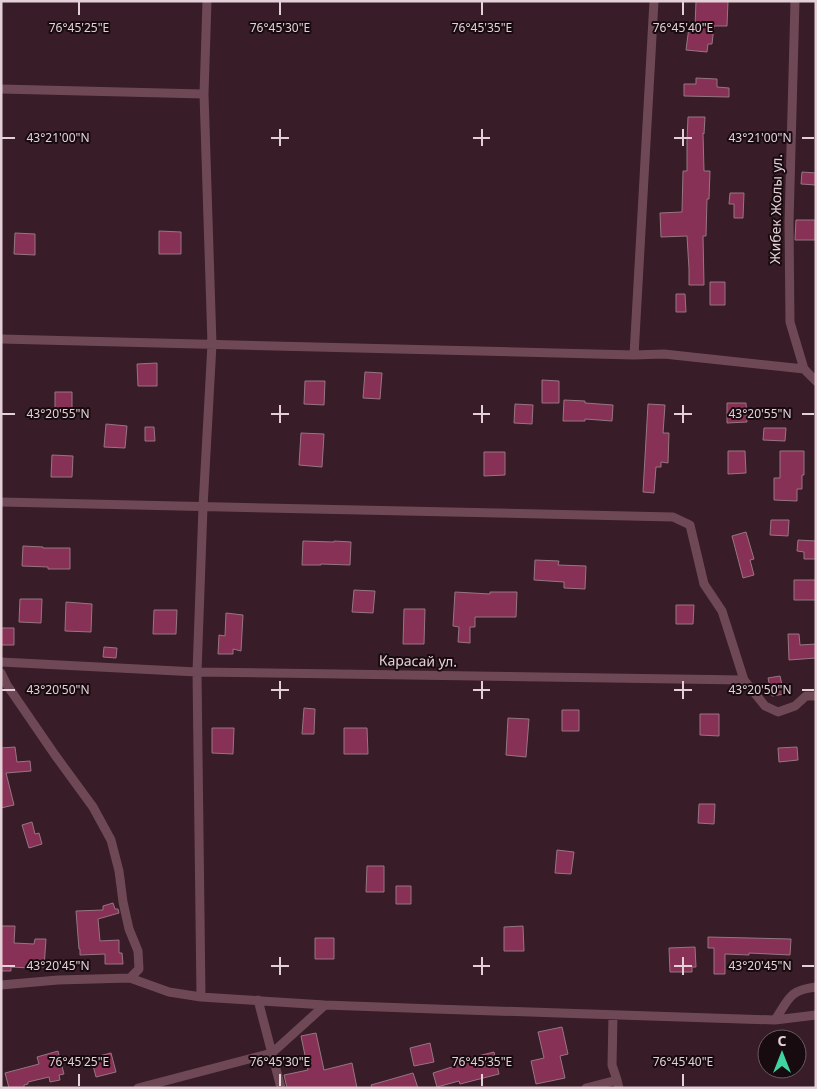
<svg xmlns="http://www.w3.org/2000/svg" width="817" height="1089" font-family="'Noto Sans',sans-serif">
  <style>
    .building { fill: #883157; stroke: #977581 }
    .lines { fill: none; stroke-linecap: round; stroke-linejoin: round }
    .minor { stroke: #6f4856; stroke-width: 9 }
    .ticks { fill: none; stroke: #e4d1d7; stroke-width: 2 }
    .labels { text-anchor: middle; stroke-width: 4; stroke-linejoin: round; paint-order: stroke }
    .street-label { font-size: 14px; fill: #e4d1d7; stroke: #170b0f }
    .ticks-label { font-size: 12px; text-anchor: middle; fill: #e4d1d7; stroke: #170b0f; stroke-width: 4; stroke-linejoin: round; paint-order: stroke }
  </style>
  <rect width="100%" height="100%" fill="#381c27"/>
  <path class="building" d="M696,1H728L727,26H714L712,44H708L707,52L686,50L689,27H695Z
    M696,78L717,79V87L729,88V97L684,96V84H696Z
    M688,117H705L704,134L703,133L704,171H710L709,199H707L706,236H703L704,285H689V269L687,236L661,237L660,213L682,212L683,171H687V141Z
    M802,172L816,173V185L801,184Z
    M730,193H744L743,218H734V204H729Z
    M796,220H815V240H795Z
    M159,231L181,232V254H159Z
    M15,233L35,234V255L14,254Z
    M710,282H725V305H710Z
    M676,294H685L686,312H676Z
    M157,363V386H138L137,364Z
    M365,372L382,373L380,399L363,398Z
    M542,380L559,381V403H542Z
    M305,381H325L324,405L304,404Z
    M55,392H72V411H55Z
    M564,400L585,401V403L613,405L612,421L585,419V421H563Z
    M727,403H746L747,422L727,423Z
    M515,404L533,405L532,424L514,423Z
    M648,404L665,405L663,433H669L668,463L661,462V467H656L654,493L643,492Z
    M106,424L127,426L125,448L104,447Z
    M145,427H154L155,441H145Z
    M764,428H786L785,441L763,440Z
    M301,433L324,434L322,467L299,465Z
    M728,451H745L746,473L728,474Z
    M780,451H804V475H802V489H797V501L774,500V478H780Z
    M484,452H505V475L484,476Z
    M52,455L73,456L72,477H51Z
    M771,520H789L788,536L770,535Z
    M746,532L754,559L750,560L754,575L743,578L732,536Z
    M798,540L816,541V559H804V552L797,551Z
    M303,541L334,542V541L351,542L350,565L321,564V565H302Z
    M23,546L43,547V548H70V569H48V567L22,566Z
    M535,560L559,561L558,565L586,566L585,589L564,588V582L534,580Z
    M794,580H816V600H794Z
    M354,590L375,591L373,613L352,612Z
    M455,592L490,594V592H517L516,617H475V627H470V643L458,642L459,627L453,626Z
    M20,599H42L41,623L19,622Z
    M66,602L92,604L91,632L65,631Z
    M676,605H694L693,624H676Z
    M404,609H425L424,644H403Z
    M154,610H177L176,634H153Z
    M226,613L243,615L241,651L233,649V654H218L219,635L225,636Z
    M1,628H14V645H1Z
    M788,634H799L800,645L816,644V658L789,660Z
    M104,647L117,648L116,658L103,657Z
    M780,676L784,694L772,696L768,678Z
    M304,708L315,709L314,734H302Z
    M562,710H579V731H562Z
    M700,714H719V736L700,735Z
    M508,718L529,719L526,757L506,755Z
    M212,728H234L233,754L212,753Z
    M344,728H367L368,754H344Z
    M15,747L17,762L30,761L31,771L6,773L14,805L1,808V748Z
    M797,747L798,760L779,762L778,748Z
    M699,804H715L714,824L698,823Z
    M32,822L35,834L39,833L42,844L29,848L22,825Z
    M557,850L574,852L571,874L555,873Z
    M367,866H384V892H366Z
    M396,886H411V904H396Z
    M113,903L115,909H118L119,913L98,919L100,941L119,940V953H122L123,964H105V954L80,955V949H79L76,911L103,910V906Z
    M1,926H15L14,943L34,944L35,939H46L44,967L30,966V968L11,967V971H1Z
    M523,926L524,951H504V927Z
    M708,937L791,939L790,955L749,953V955L725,954V974H714V948H708Z
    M315,938H334V959H315Z
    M695,947L696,967H692V972H670L669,948Z
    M562,1027L568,1054L560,1056L565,1078L536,1084L531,1061L544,1058L538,1032Z
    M316,1033L324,1070L352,1063L357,1088H287L284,1075L308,1070L301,1036Z
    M430,1043L434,1062L414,1066L410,1048Z
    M58,1051L64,1074L59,1075L60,1080L50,1082L49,1077L28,1082V1084L24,1085V1088H9L5,1073L39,1064L37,1057Z
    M494,1052L499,1074L460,1084L459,1081L437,1087L433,1073L455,1066L454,1062Z
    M111,1053L116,1072L96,1077L91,1058Z
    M413,1073L418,1088H372L371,1085Z"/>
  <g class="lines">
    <path class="minor" d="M795,1L789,223L790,322L804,369L816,381
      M1,89L204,94
      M1,339L634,355L664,354L804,369
      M634,355L654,1
      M1,502L673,517L690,525L704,584L722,611L744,680
      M1,662L197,672L744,680L765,706L778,712L795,706L806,696H816
      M1,673L7,685L55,755L93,807L111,840L119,871L123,902L129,929L138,951L139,969L130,978L58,980L1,985
      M130,978L169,992L201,997L325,1005L435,1009L775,1020L816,1015
      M201,997L197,672L203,507L212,344L204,94L207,1
      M258,1000L281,1088
      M613,1015L612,1065L617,1080L619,1088
      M775,1020C789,999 789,990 816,987
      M138,1088L272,1053L325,1005
      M586,1088L617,1080"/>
  </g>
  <path class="ticks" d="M79,2V15M280,2V15M482,2V15M683,2V15M280,129V146M482,129V146M683,129V146M2,138H15M271,138H289M473,138H490M674,138H692M802,138H814M280,405V423M482,405V423M683,405V423M2,414H15M271,414H289M473,414H490M674,414H692M802,414H814M280,681V699M482,681V699M683,681V699M2,690H15M271,690H289M473,690H490M674,690H692M802,690H814M280,957V975M482,957V975M683,957V975M2,966H15M271,966H289M473,966H490M674,966H692M802,966H814M79,1074V1086M280,1074V1086M482,1074V1086M683,1074V1086"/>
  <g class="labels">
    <g class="street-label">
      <text transform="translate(776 209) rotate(-89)" y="5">Жибек Жолы ул.</text>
      <text transform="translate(418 661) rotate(1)" y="5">Карасай ул.</text>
    </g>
  </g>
  <g class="ticks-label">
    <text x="79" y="32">76°45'25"E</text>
    <text x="280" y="32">76°45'30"E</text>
    <text x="482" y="32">76°45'35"E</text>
    <text x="683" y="32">76°45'40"E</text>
    <text x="58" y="142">43°21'00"N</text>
    <text x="760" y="142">43°21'00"N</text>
    <text x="58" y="418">43°20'55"N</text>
    <text x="760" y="418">43°20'55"N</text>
    <text x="58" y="694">43°20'50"N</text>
    <text x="760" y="694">43°20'50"N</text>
    <text x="58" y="970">43°20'45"N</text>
    <text x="760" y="970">43°20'45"N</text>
    <text x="79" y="1066">76°45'25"E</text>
    <text x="280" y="1066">76°45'30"E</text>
    <text x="482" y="1066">76°45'35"E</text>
    <text x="683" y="1066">76°45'40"E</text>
  </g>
  <rect width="817" height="1089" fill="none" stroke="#e4d1d7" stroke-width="5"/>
  <g transform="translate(782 1054)"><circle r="24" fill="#170b0f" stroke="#695a5f"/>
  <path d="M0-4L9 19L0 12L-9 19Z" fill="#3fd4a2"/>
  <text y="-8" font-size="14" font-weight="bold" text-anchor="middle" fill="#e4d1d7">С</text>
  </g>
</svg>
